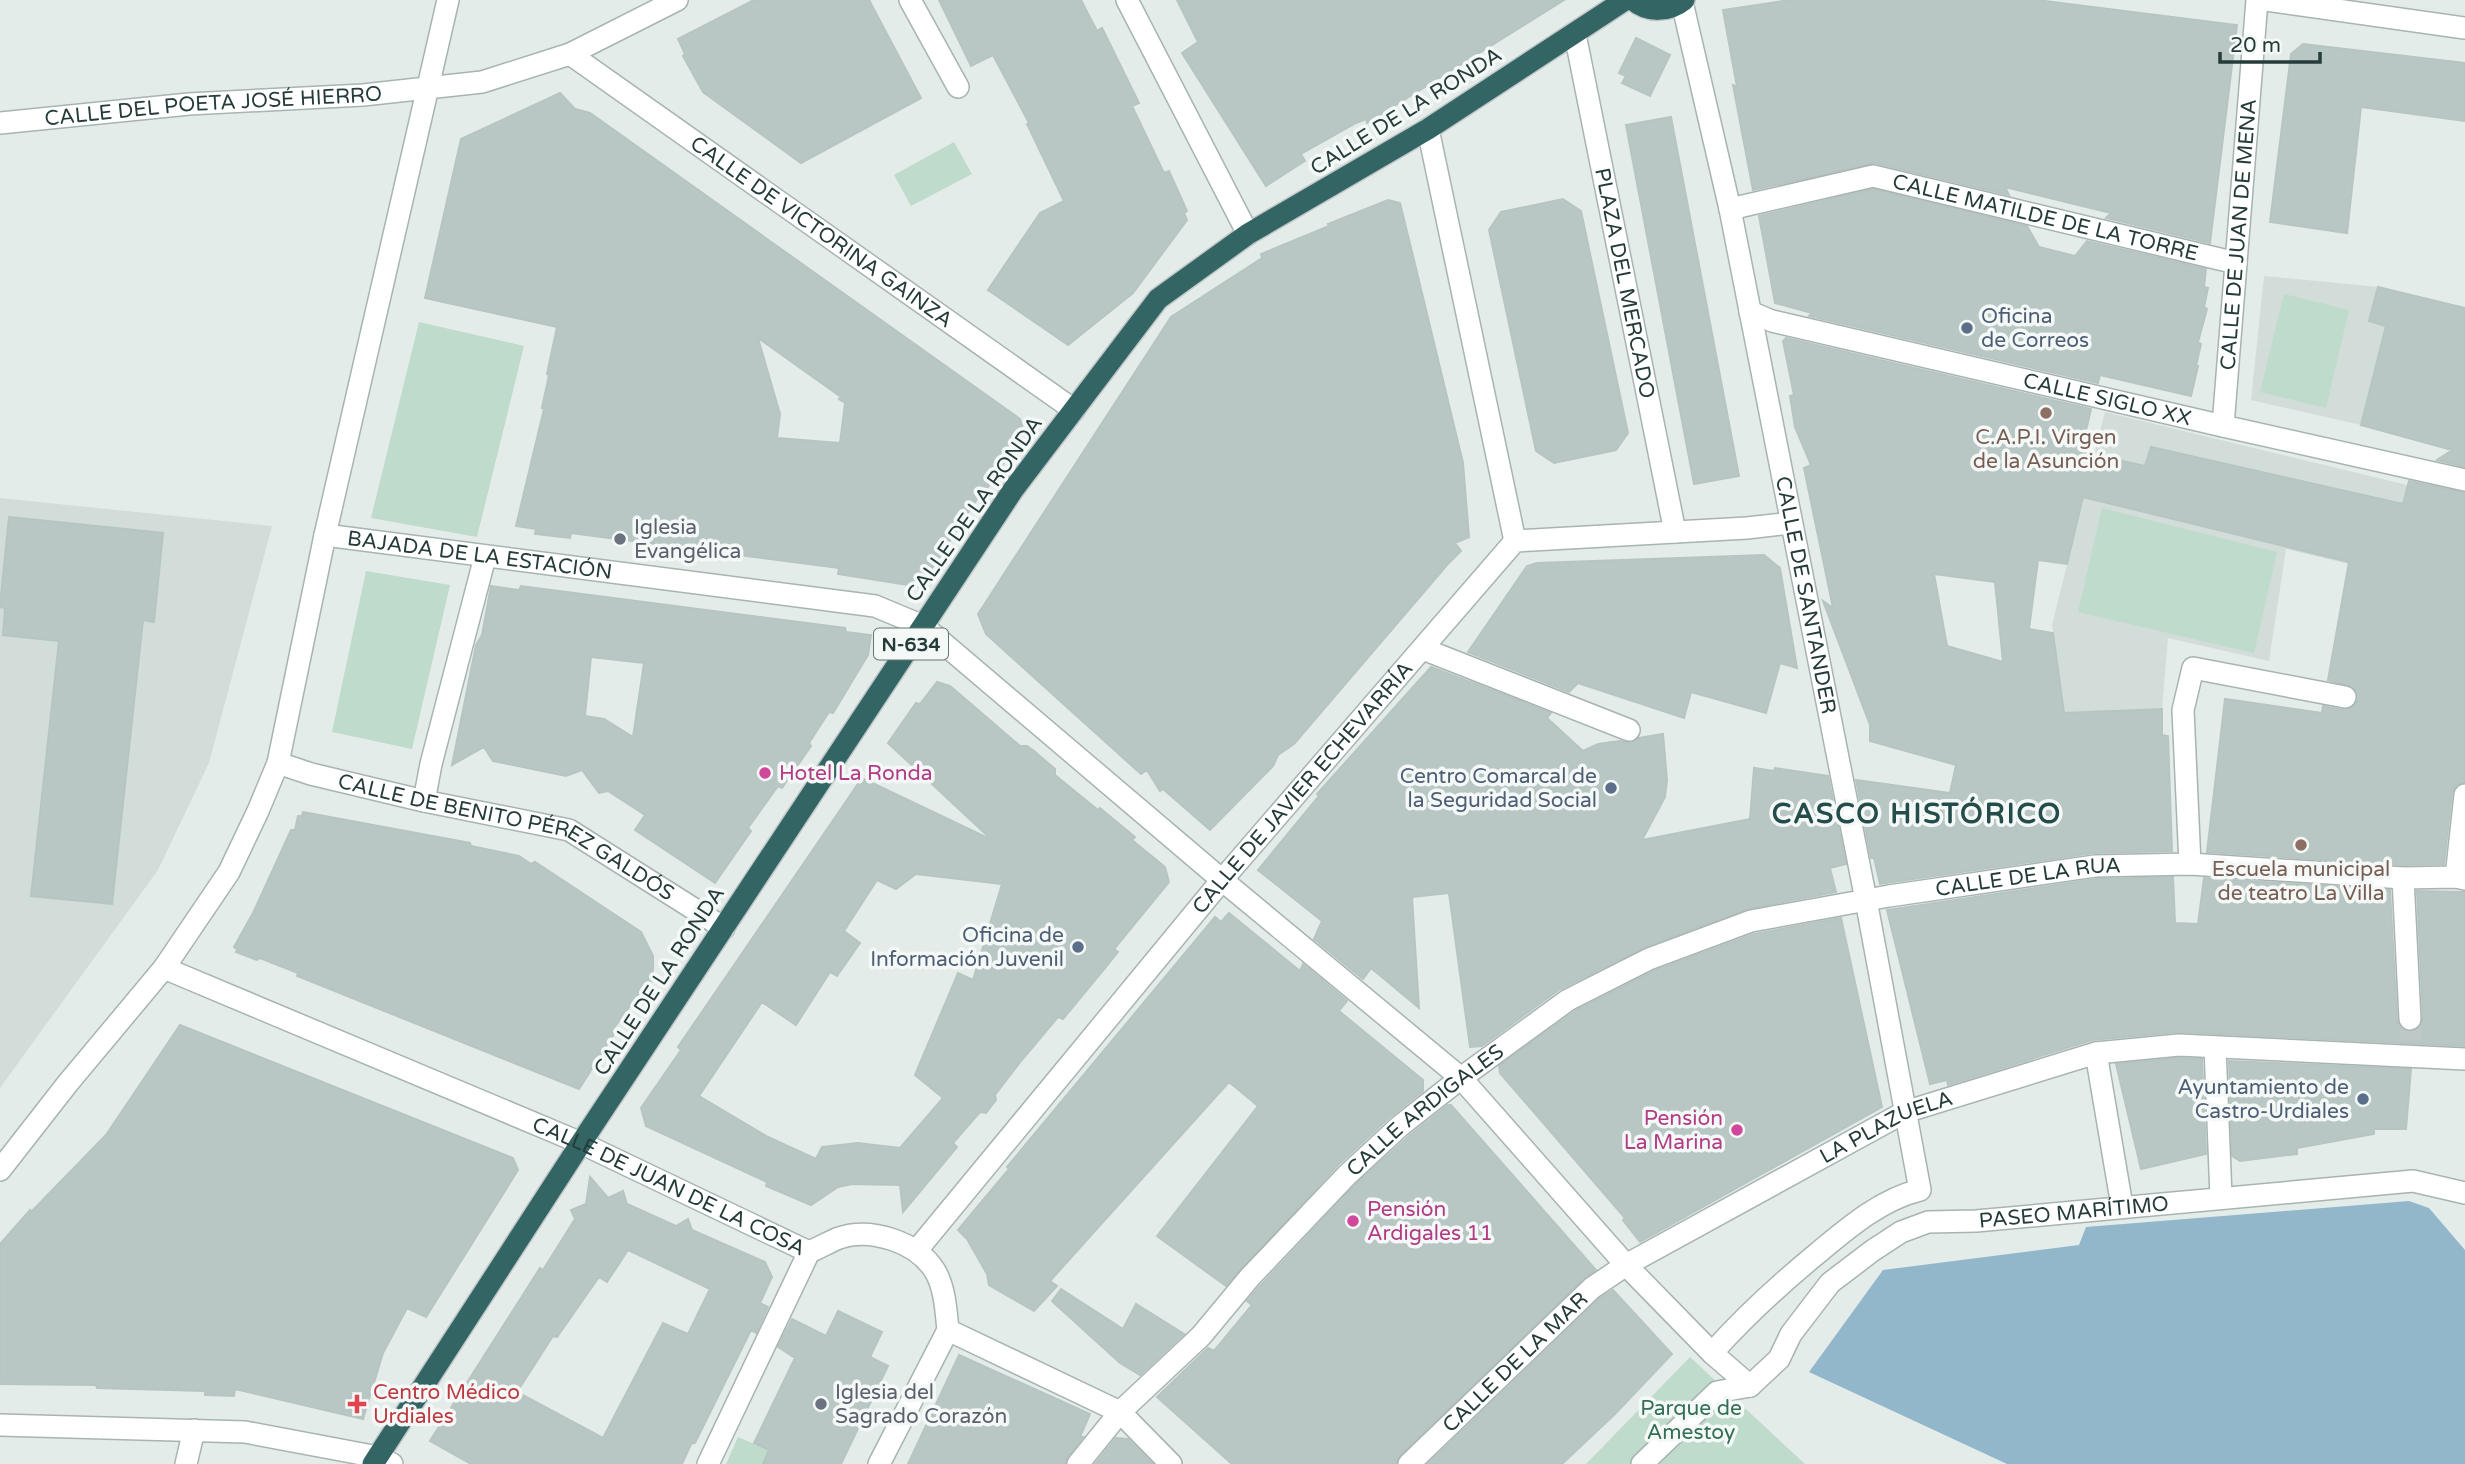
<svg xmlns="http://www.w3.org/2000/svg" width="2465" height="1464" font-family="'Varela Round',sans-serif">
  <style>
    .built { fill: #d2dcd9 }
    .green { fill: #bfdbcc }
    .water { fill: #92b7cb }
    .building { fill: #b9c7c4; stroke: #b7c5c2; stroke-width: 2; fill-rule: evenodd }
    .lines { fill: none; stroke-linecap: round; stroke-linejoin: round }
    .minor-tunnel { stroke: #bec9c7; stroke-width: 21; stroke-dasharray: 21 10; stroke-linecap: butt }
    .minor-casing { stroke: #a7b4b2; stroke-width: 24 }
    .highway-casing { stroke: #c2c8c8; stroke-width: 24 }
    .minor { stroke: #fff; stroke-width: 21 }
    .highway { stroke: #346565; stroke-width: 21 }
    .service-dot { fill: #5c6f8a; stroke: #f4f9f7; stroke-width: 2.5 }
    .education-dot { fill: #8d6e63; stroke: #f4f9f7; stroke-width: 2.5 }
    .worship-dot { fill: #6b7280; stroke: #f4f9f7; stroke-width: 2.5 }
    .hotel-dot { fill: #d1479c; stroke: #f4f9f7; stroke-width: 2.5 }
    .health-dot { fill: #e0444e; stroke: #f4f9f7; stroke-width: 2.5 }
    .labels { text-anchor: middle; stroke-width: 7; stroke-linejoin: round; paint-order: stroke }
    .shield { fill: #f4f9f7; stroke: #637573; stroke-width: 2 }
    .shield-label { font-size: 19px; font-weight: bold; fill: #253c3a }
    .street-label { font-size: 21px; fill: #253c3a; stroke: #f4f9f7 }
    .service-label { font-size: 21px; fill: #4e5e75; stroke: #f4f9f7; text-anchor: end }
    .education-label { font-size: 21px; fill: #785e54; stroke: #f4f9f7 }
    .worship-label { font-size: 21px; fill: #5b616d; stroke: #f4f9f7; text-anchor: start }
    .hotel-label { font-size: 21px; fill: #b23c85; stroke: #f4f9f7; text-anchor: start }
    .health-label { font-size: 21px; fill: #be3a42; stroke: #f4f9f7; text-anchor: start }
    .park-label { font-size: 21px; fill: #336f56; stroke: #f4f9f7 }
    .district-label { font-size: 28px; font-weight: bold; letter-spacing: 2px; fill: #234c4a; stroke: #f4f9f7 }
  </style>
  <rect width="100%" height="100%" fill="#e4ecea"/>
  <path class="built" d="M2264,276L2378,287L2465,308V454L2361,425L2251,400Z
    M2105,412L2407,485L2389,571L2349,564L2286,549L2269,661L2168,638L2162,709L2064,713L2052,625Z
    M0,498L272,526L209,763L158,870L0,1088Z"/>
  <path class="green" d="M954,142L972,174L911,206L894,175Z
    M2284,294L2349,310L2326,408L2260,392Z
    M419,322L524,346L477,537L371,518Z
    M2102,508L2277,552L2254,653L2078,612Z
    M366,571L450,585L412,749L332,732Z
    M1690,1357L1805,1464H1586Z
    M738,1437L769,1450L774,1464H726Z"/>
  <path class="water" d="M2409,1201L2429,1208L2465,1250V1464H2007L1809,1372L1883,1270L2079,1245L2086,1227Z"/>
  <path class="building" d="M754,0H869L921,98L801,163L703,92L683,56L685,54L678,39Z
    M939,0H1081L1097,31L1102,28L1139,103L1132,106L1164,173L1169,171L1187,211L1184,213L1187,220L1133,293L1068,345L988,290L1040,213L1064,201L1027,124L1029,123L993,55L971,66Z
    M1177,0H1564L1367,123L1366,119L1356,123L1301,154L1305,161L1266,186L1182,53L1198,42Z
    M1790,0H2037L2237,25L2210,243L2106,218L2111,213L2005,187L2009,195L1875,163L1753,190L1733,85L1737,87L1723,10Z
    M1636,38L1670,55L1650,96L1622,83L1626,76L1619,73Z
    M2303,44L2465,63V121L2361,107L2347,233L2270,222L2291,54Z
    M560,93L575,109L590,113L1020,419L1024,432L984,493H981L920,587L838,574L839,568L571,533L570,538L535,534L536,529L516,526L544,409L542,408L549,375L547,374L557,327L425,298L461,139ZM758,338L841,397L839,399L845,403L840,443L777,438L780,414Z
    M1671,117L1739,476L1694,484L1626,125Z
    M1873,189L2027,226L2039,247L2075,256L2087,241L2206,269L2204,287L2208,288L2204,307L2207,309L2198,342L2201,344L2196,366H2198L2191,396L2100,375L2098,383L1809,316L1812,313L1775,303L1759,216Z
    M1563,199L1581,211L1628,433L1616,450L1554,463L1536,451L1489,230L1501,212Z
    M1388,200L1400,203L1414,260L1463,463L1469,537L1455,543L1461,551L1447,565L1294,744L1278,755L1273,766L1210,830L1163,789L1160,791L1147,770L1141,774L986,634L978,614L1171,317L1262,258L1261,254L1329,226L1328,224Z
    M2378,287L2465,308V467L2437,460L2452,450L2361,425L2386,326L2369,321Z
    M1786,338L2091,409L2081,452L2145,466L2151,447L2403,504L2409,481L2465,493V782L2455,787L2452,793L2444,864L2403,865L2207,852L2225,699L2322,713L2323,706L2343,710L2355,705L2358,699L2354,688L2328,680L2349,562L2083,497L2067,564L2038,560L2029,629L2053,633L2064,713L2162,709V735L2168,736L2172,851L2093,853L1880,884L1874,858H1871L1856,780L1950,793L1956,765L1870,741V725L1823,601L1833,608L1804,468L1811,465L1795,427L1790,396L1794,395L1783,341ZM1934,574L1995,582L2003,662L1947,646Z
    M9,517L163,533L154,622L143,620L112,904L31,896L59,641L3,635L5,608L0,607V605Z
    M1764,555L1780,568L1797,668L1780,663L1766,713L1691,692L1684,718L1578,683L1569,692L1468,652L1527,566L1537,563Z
    M491,586L519,590L521,586L845,628L846,632L871,635L868,655L833,713L829,712L809,743L811,746L782,788L778,786L748,828L751,831L715,883L635,830L645,815L608,791L599,793L582,770L566,776L493,761L484,747L452,765L476,645L482,635ZM591,657L644,663L633,737L604,719L585,716Z
    M1431,667L1551,713L1547,718L1583,751L1598,744L1620,741L1630,743L1639,738L1663,734L1667,780L1665,797L1642,840L1750,819L1754,768L1774,771L1775,768L1828,776L1846,864L1830,868L1836,892L1747,909L1644,947L1560,989L1482,1046L1470,1047L1449,893L1412,897L1419,1008L1371,968L1363,979L1314,939L1322,921L1258,870L1319,796L1317,794Z
    M937,682L950,686L1020,746H1027L1034,751L1055,769V775L1098,810L1100,808L1135,837L1132,840L1165,867L1169,882L1114,949L1118,952L1106,967L1063,1019L1058,1017L1021,1061L995,1095L996,1100L986,1113L980,1112L953,1143L957,1147L903,1212L900,1185L852,1184L838,1187L811,1205L766,1186L767,1182L646,1126L641,1108L681,1050L678,1047L862,778L992,840L888,743L916,703L920,704ZM916,874L1002,884L973,980L958,973L915,1075L943,1098L900,1148L858,1143L822,1147L816,1159L768,1137L699,1096L762,1002L796,1025L830,972L837,976L860,943L844,931L877,880L896,889Z
    M303,812L470,843L471,846L519,856L531,864L535,862L641,932L653,956V970L648,996L641,991L611,1032L614,1034L579,1089L297,976L298,973L260,958L257,960L236,952L237,949L234,947L253,913L291,830H295L298,816H302Z
    M2173,877L2175,923L2198,924L2204,878L2390,890L2397,1020L2399,1027L2410,1032L2418,1030L2423,1018L2417,891L2465,892V1046L2178,1032L2092,1040L1948,1085L1947,1080L1930,1084L1887,910L2096,879Z
    M1229,913L1300,971L1303,964L1347,1001L1339,1011L1423,1080V1091L1391,1116L1338,1165L1226,1286L1157,1236L1258,1106L1229,1082L1050,1281L1057,1286L1034,1311L989,1285L987,1274L967,1239L958,1230L1009,1169L1007,1167L1215,917L1221,922Z
    M1841,918L1882,1107L1640,1242L1623,1220L1625,1218L1500,1073L1499,1066L1575,1011L1654,971L1754,934Z
    M180,1025L513,1158L518,1170L426,1317L407,1308L383,1353L363,1419L235,1389L234,1396L205,1395V1391L97,1388L96,1385L0,1384V1244L30,1210L31,1212L106,1135Z
    M2179,1058L2202,1059L2206,1154L2141,1169L2116,1064Z
    M2229,1061L2411,1069L2406,1129H2374V1134L2297,1148V1154L2240,1161L2232,1156Z
    M1448,1105H1451L1596,1270L1583,1279L1400,1455L1396,1464H1232L1157,1397L1208,1348L1214,1351L1252,1305L1247,1301L1260,1286L1356,1184L1409,1136Z
    M590,1177L608,1198L623,1191L627,1204L676,1226L688,1219L692,1230L765,1262L772,1277L760,1303L768,1307L756,1333L751,1330L695,1443L691,1444L682,1464H471L430,1441L540,1268L543,1270L575,1219L571,1210L586,1204ZM628,1250L710,1289L688,1334L663,1323L603,1438L517,1392L553,1336L557,1337L599,1277L607,1282Z
    M1061,1289L1123,1329L1136,1304L1184,1334L1140,1375L1120,1363L1052,1301Z
    M1613,1290L1672,1354L1615,1414L1562,1464H1428L1600,1298Z
    M838,1311L882,1332L870,1357L888,1366L841,1464H763L769,1450L754,1443L795,1358L778,1347L792,1319L826,1336Z
    M959,1355L1090,1414L1080,1437H1083L1068,1456L1065,1464H908Z
    M1116,1438L1128,1439L1153,1464H1095Z"/>
  <g class="lines">
    <path class="minor-tunnel" d="M2410,1019L2411,1048"/>
    <g class="minor-casing">
      <g id="minor">
        <path d="M910,0L958,87"/>
        <path d="M1127,0L1248,234"/>
        <path d="M2266,0L2465,28"/>
        <path id="s1" d="M1682,2L1730,209L1866,900L1920,1190C1882,1199 1849,1227 1819,1252C1780,1284 1746,1315 1712,1353"/>
        <path id="s2" d="M1575,34L1675,532"/>
        <path id="s3" d="M570,54L1074,410"/>
        <path id="s4" d="M0,123L189,104L363,95L482,82L570,54L677,0"/>
        <path d="M1428,129L1515,541"/>
        <path id="s5" d="M1730,209L1873,176L2236,263"/>
        <path id="s6" d="M1750,312L1772,321L2223,426L2465,480"/>
        <path id="s7" d="M2223,426L2257,0"/>
        <path id="s8" d="M325,535L875,606L923,626L1222,880L1461,1078L1626,1265L1712,1353L1750,1386"/>
        <path d="M1423,649L1629,730"/>
        <path id="s9" d="M278,763L311,774L424,801L569,830L724,928"/>
        <path d="M424,801L431,764L485,557"/>
        <path d="M2190,864L2183,710L2193,668L2345,697"/>
        <path d="M2456,877L2465,795"/>
        <path d="M2403,878L2410,1019"/>
        <path id="s10" d="M164,968L581,1143L809,1252"/>
        <path d="M2215,1047L2221,1197"/>
        <path d="M2096,1053L2122,1206"/>
        <path d="M0,1170L68,1083L164,968L229,872L258,811L278,763L325,535L448,0"/>
        <path id="s11" d="M917,1250L1222,880L1515,541L1747,528L1791,523"/>
        <path d="M809,1252C819,1248 829,1242 839,1238C871,1227 917,1242 935,1271C945,1288 946,1311 948,1330"/>
        <path d="M948,1330L1120,1412L1171,1464"/>
        <path id="s12" d="M1750,1386L1779,1359L1791,1334L1830,1283L1872,1251L1901,1232L1928,1222L1976,1221L2413,1181L2465,1193"/>
        <path d="M0,1425L245,1432L378,1457L392,1464"/>
        <path d="M186,1464L194,1430"/>
        <path d="M708,1464L809,1252"/>
        <path d="M879,1464L948,1330"/>
        <path id="s13" d="M1078,1464L1120,1412L1201,1336L1250,1277L1347,1175L1400,1126L1461,1078L1568,1000L1649,959L1751,921L1889,896L2095,866L2190,864L2403,878L2456,877L2465,879"/>
        <path id="s14" d="M1409,1464L1592,1288L1626,1265L1905,1112L2096,1053L2179,1045L2465,1059"/>
        <path d="M1642,1464L1717,1392L1750,1386"/>
      </g>
    </g>
    <g class="highway-casing">
      <path id="highway" d="M1633,0C1648,13 1669,12 1684,0
        M373,1464L581,1143L1013,490L1158,299L1248,234L1428,129L1625,0"/>
    </g>
    <use href="#minor" class="minor"/>
    <use href="#highway" class="highway"/>
  </g>
  <g class="service-dot">
    <circle cx="1967" cy="328" r="7"/>
    <circle cx="1611" cy="788" r="7"/>
    <circle cx="1078" cy="947" r="7"/>
    <circle cx="2363" cy="1099" r="7"/>
  </g>
  <g class="education-dot">
    <circle cx="2046" cy="413" r="7"/>
    <circle cx="2301" cy="845" r="7"/>
  </g>
  <g class="worship-dot">
    <circle cx="620" cy="539" r="7"/>
    <circle cx="821" cy="1404" r="7"/>
  </g>
  <g class="hotel-dot">
    <circle cx="765" cy="773" r="7"/>
    <circle cx="1737" cy="1130" r="7"/>
    <circle cx="1353" cy="1221" r="7"/>
  </g>
  <path class="health-dot" d="M353.5 1393.5h7v7h7v7h-7v7h-7v-7h-7v-7h7z"/>
  <g class="labels">
    <rect class="shield" x="874" y="628.5" width="74" height="31" rx="5"/>
    <g class="shield-label">
      <text x="911" y="651">N-634</text>
    </g>
    <g class="street-label">
      <text dy="7" stroke="none"><textPath href="#s4" startOffset="214">CALLE DEL POETA JOSÉ HIERRO</textPath></text>
      <text transform="translate(1406 111) rotate(-32)" y="7">CALLE DE LA RONDA</text>
      <text dy="7" stroke="none"><textPath href="#s5" startOffset="324">CALLE MATILDE DE LA TORRE</textPath></text>
      <text dy="7" stroke="none"><textPath href="#s3" startOffset="308">CALLE DE VICTORINA GAINZA</textPath></text>
      <text dy="7" stroke="none"><textPath href="#s7" startOffset="192">CALLE DE JUAN DE MENA</textPath></text>
      <text dy="7" stroke="none"><textPath href="#s2" startOffset="254">PLAZA DEL MERCADO</textPath></text>
      <text dy="7" stroke="none"><textPath href="#s6" startOffset="368">CALLE SIGLO XX</textPath></text>
      <text transform="translate(974 509) rotate(-55)" y="7">CALLE DE LA RONDA</text>
      <text dy="7" stroke="none"><textPath href="#s8" startOffset="156">BAJADA DE LA ESTACIÓN</textPath></text>
      <text dy="7" stroke="none"><textPath href="#s1" startOffset="606">CALLE DE SANTANDER</textPath></text>
      <text dy="7" stroke="none"><textPath href="#s11" startOffset="602">CALLE DE JAVIER ECHEVARRÍA</textPath></text>
      <text dy="7" stroke="none"><textPath href="#s9" startOffset="242">CALLE DE BENITO PÉREZ GALDÓS</textPath></text>
      <text dy="7" stroke="none"><textPath href="#s13" startOffset="1158">CALLE DE LA RUA</textPath></text>
      <text transform="translate(659 981) rotate(-57)" y="7">CALLE DE LA RONDA</text>
      <text dy="7" stroke="none"><textPath href="#s13" startOffset="497">CALLE ARDIGALES</textPath></text>
      <text dy="7" stroke="none"><textPath href="#s14" startOffset="590">LA PLAZUELA</textPath></text>
      <text dy="7" stroke="none"><textPath href="#s10" startOffset="550">CALLE DE JUAN DE LA COSA</textPath></text>
      <text dy="7" stroke="none"><textPath href="#s12" startOffset="394">PASEO MARÍTIMO</textPath></text>
      <text dy="7" stroke="none"><textPath href="#s14" startOffset="147">CALLE DE LA MAR</textPath></text>
    </g>
    <g class="service-label">
      <text x="1981" y="323" text-anchor="start">Oficina<tspan x="1981" dy="24">de Correos</tspan></text>
      <text x="1597" y="783">Centro Comarcal de<tspan x="1597" dy="24">la Seguridad Social</tspan></text>
      <text x="1064" y="942">Oficina de<tspan x="1064" dy="24">Información Juvenil</tspan></text>
      <text x="2349" y="1094">Ayuntamiento de<tspan x="2349" dy="24">Castro-Urdiales</tspan></text>
    </g>
    <g class="education-label">
      <text x="2046" y="444">C.A.P.I. Virgen<tspan x="2046" dy="24">de la Asunción</tspan></text>
      <text x="2301" y="876">Escuela municipal<tspan x="2301" dy="24">de teatro La Villa</tspan></text>
    </g>
    <g class="worship-label">
      <text x="634" y="534">Iglesia<tspan x="634" dy="24">Evangélica</tspan></text>
      <text x="835" y="1399">Iglesia del<tspan x="835" dy="24">Sagrado Corazón</tspan></text>
    </g>
    <g class="hotel-label">
      <text x="779" y="780">Hotel La Ronda</text>
      <text x="1723" y="1125" text-anchor="end">Pensión<tspan x="1723" dy="24">La Marina</tspan></text>
      <text x="1367" y="1216">Pensión<tspan x="1367" dy="24">Ardigales 11</tspan></text>
    </g>
    <g class="health-label">
      <text x="373" y="1399">Centro Médico<tspan x="373" dy="24">Urdiales</tspan></text>
    </g>
    <g class="park-label">
      <text x="1691" y="1415">Parque de<tspan x="1691" dy="24">Amestoy</tspan></text>
    </g>
    <g class="district-label">
      <text x="1917" y="823">CASCO HISTÓRICO</text>
    </g>
  </g>
  <path d="M2220 52v10h100v-10" fill="none" stroke="#253c3a" stroke-width="3.5"/>
  <text x="2230" y="52" font-size="21" fill="#253c3a" stroke="#f4f9f7" stroke-width="5" paint-order="stroke">20 m</text>
</svg>
